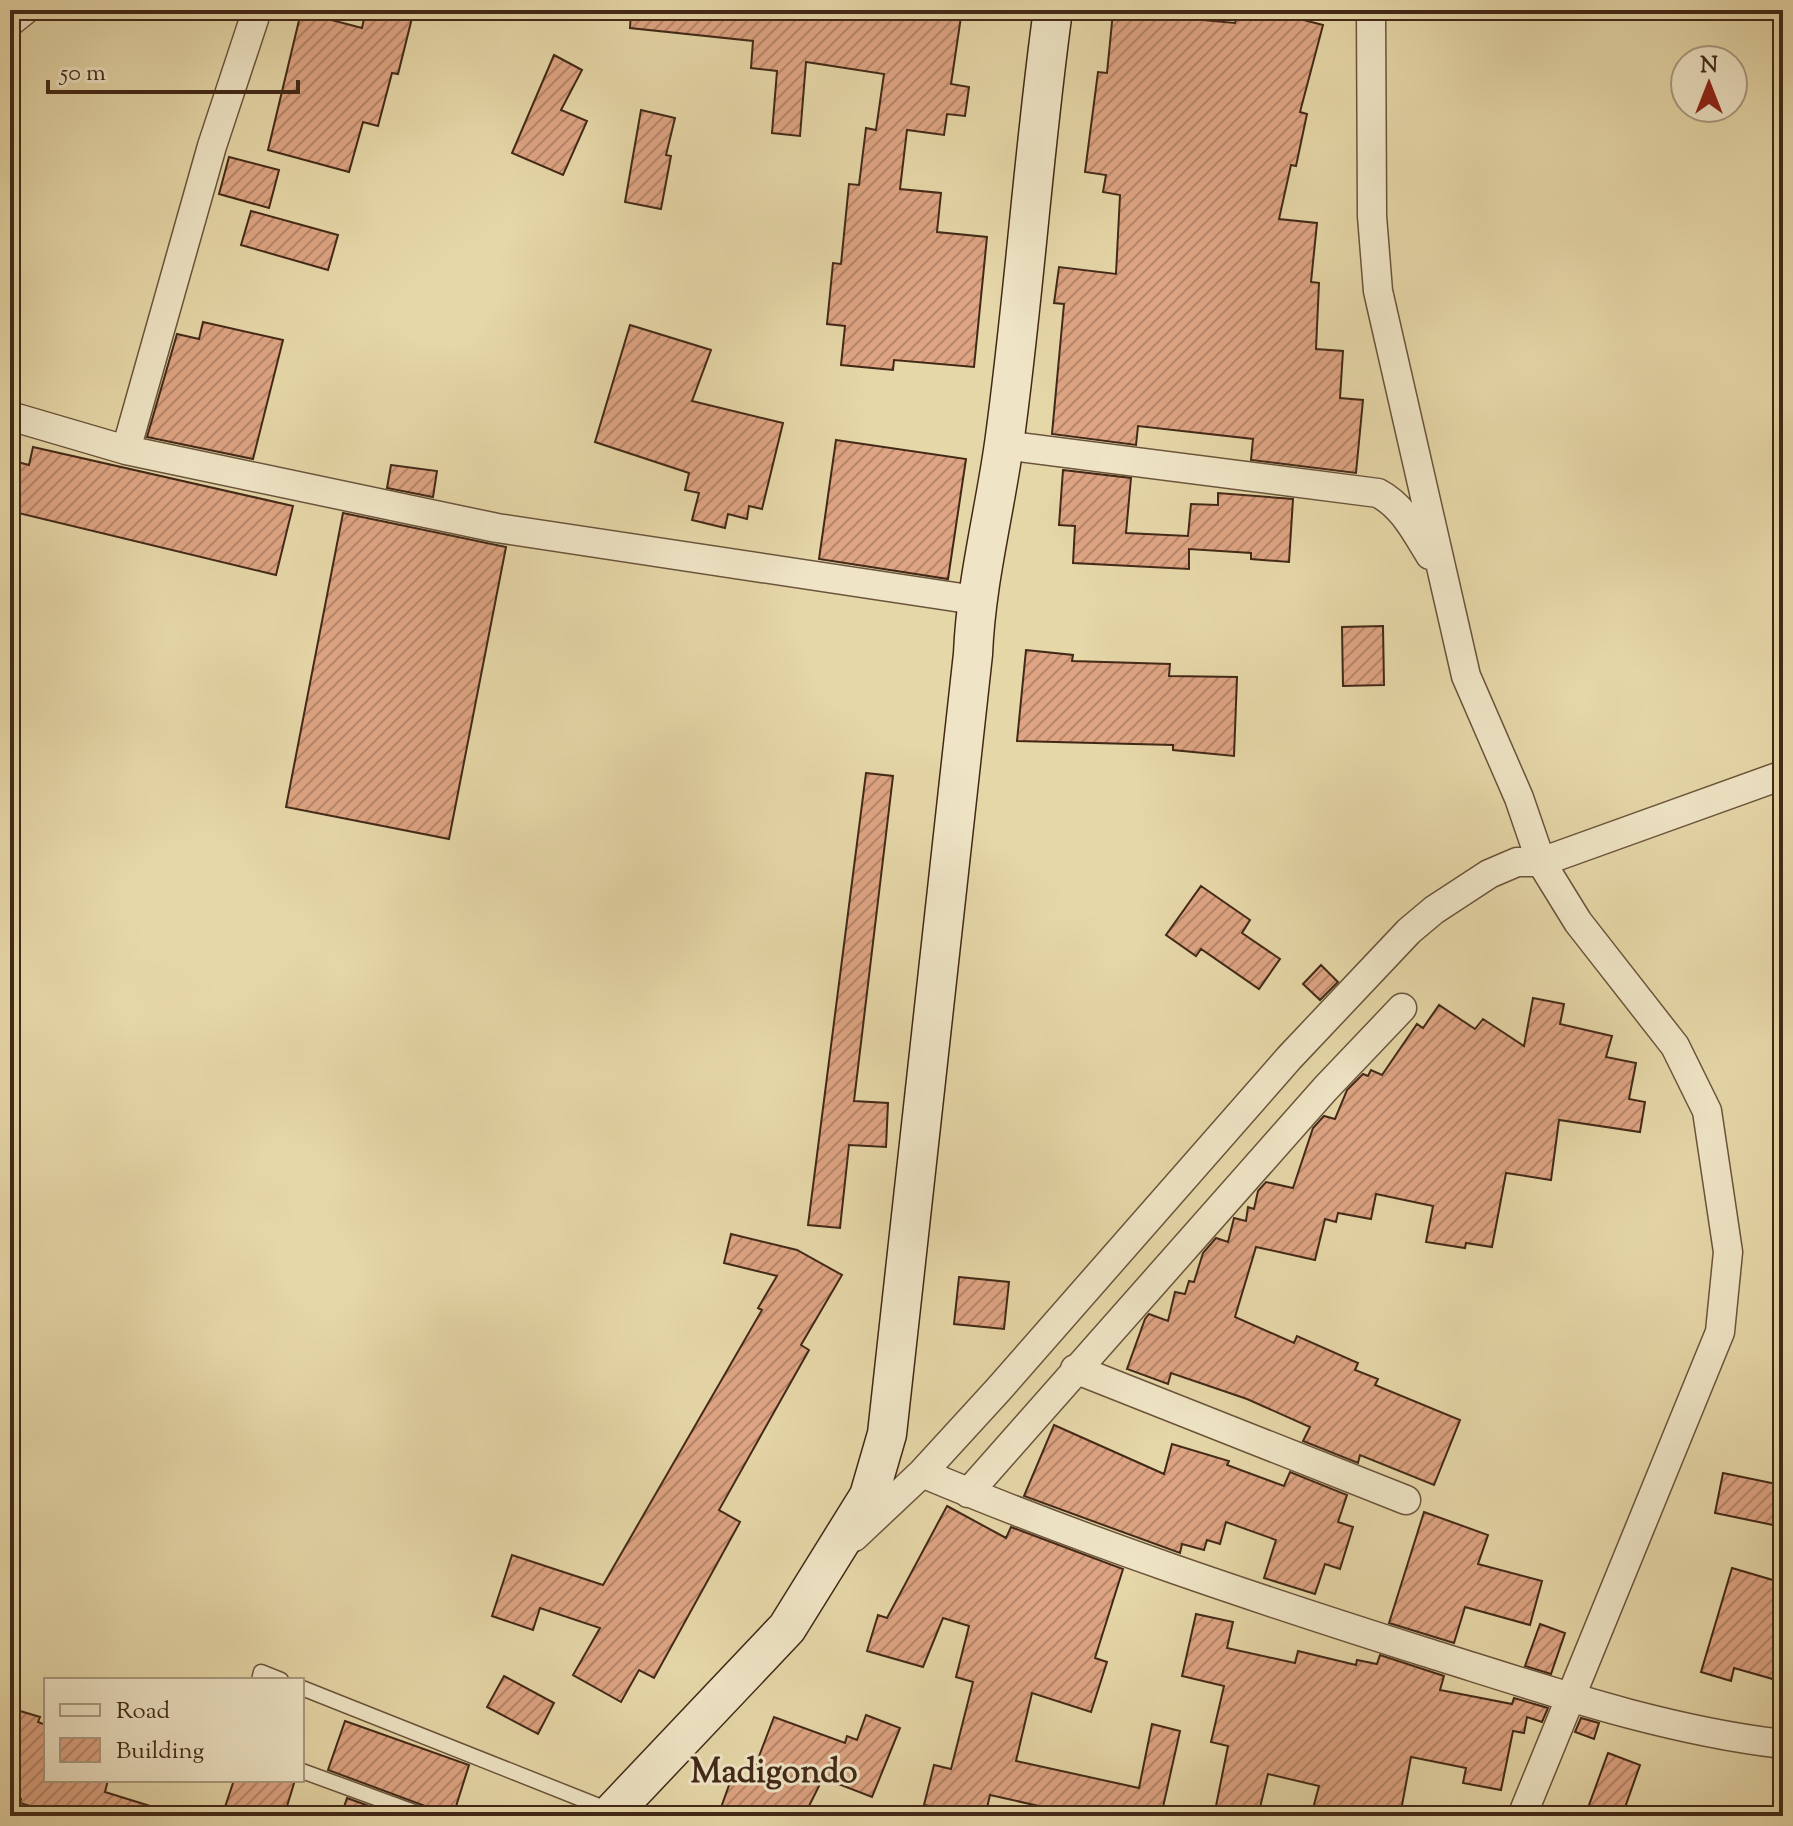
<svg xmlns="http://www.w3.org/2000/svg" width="1793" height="1826" font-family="'Sorts Mill Goudy',serif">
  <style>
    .building { fill: url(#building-hatch); stroke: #422917; stroke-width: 2 }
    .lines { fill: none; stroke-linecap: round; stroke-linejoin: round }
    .lane-casing { stroke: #6b543b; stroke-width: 17 }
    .street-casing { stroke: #6b543b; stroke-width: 31 }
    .secondary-casing { stroke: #422917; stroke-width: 41 }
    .lane { stroke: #efe5c6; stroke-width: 14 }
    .street { stroke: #efe5c6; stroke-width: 28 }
    .secondary { stroke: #efe5c6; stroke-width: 38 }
    .labels { text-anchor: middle; stroke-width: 6; stroke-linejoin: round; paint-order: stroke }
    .quarter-label { font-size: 34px; font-weight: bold; fill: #422917; stroke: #efe5c6 }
  </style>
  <defs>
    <pattern id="building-hatch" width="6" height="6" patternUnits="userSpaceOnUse" patternTransform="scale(2)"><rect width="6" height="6" fill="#dea483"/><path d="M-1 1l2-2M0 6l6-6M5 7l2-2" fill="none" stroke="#b6866a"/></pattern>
  </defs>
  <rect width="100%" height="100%" fill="#e6d7a8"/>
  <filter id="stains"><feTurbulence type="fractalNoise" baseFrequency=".0025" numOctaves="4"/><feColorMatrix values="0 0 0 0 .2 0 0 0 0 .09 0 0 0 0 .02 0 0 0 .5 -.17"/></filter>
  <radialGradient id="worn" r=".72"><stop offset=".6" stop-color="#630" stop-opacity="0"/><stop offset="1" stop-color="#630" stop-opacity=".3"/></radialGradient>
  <path class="building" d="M366,10H414L398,74L392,73L378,126L363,122L349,172L268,150L301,12L362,28Z
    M631,10H722L797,18L798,10H962L951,84L969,87L965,116L947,114L944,135L907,130L900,189L941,193L937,232L987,237L974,367L894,360L893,370L841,365L845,326L827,324L833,263L841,264L849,184L859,185L866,128L876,130L884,74L806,62L800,136L772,133L777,71L751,68L753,41L630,28Z
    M1239,10H1265L1323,25L1300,112L1307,114L1296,166L1291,165L1279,219L1317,223L1311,282L1319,283L1316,349L1343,351L1340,398L1363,400L1356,473L1251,460L1253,439L1138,426L1136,445L1052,434L1064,304L1054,303L1059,267L1116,274L1120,195L1103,192L1106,175L1085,172L1098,72L1107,73L1113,12L1235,23Z
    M554,55L582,70L561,110L587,121L563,175L512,153Z
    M641,110L675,118L666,155L671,156L661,209L625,202Z
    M229,157L279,170L269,208L219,194Z
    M251,211L338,235L328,270L241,245Z
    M203,322L283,340L253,459L147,437L177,334L199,339Z
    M630,325L711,350L692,401L783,423L762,509L749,506L747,519L728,514L725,528L692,520L699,493L685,490L689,473L595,442Z
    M836,440L966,459L948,579L819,559Z
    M33,447L293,506L276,575L10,511V460L29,465Z
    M391,465L437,471L433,497L387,488Z
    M1063,470L1131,478L1126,533L1188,536L1191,504L1218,505V493L1293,499L1289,562L1251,559V553L1189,549V569L1073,563L1075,526L1059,525Z
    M343,513L506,547L449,839L286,807Z
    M1383,626L1384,685L1343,686L1342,627Z
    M1026,650L1073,655L1072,661L1170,664L1169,676L1237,677L1234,756L1173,750V745L1017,741Z
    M866,773L893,776L854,1101L888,1103L886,1147L849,1145L840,1228L808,1225Z
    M1201,886L1250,920L1242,933L1280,959L1259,989L1201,949L1196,956L1166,935Z
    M1321,965L1338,982L1320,1000L1303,984Z
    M1533,998L1564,1004L1560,1024L1612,1036L1606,1057L1636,1063L1629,1099L1645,1102L1640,1132L1559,1120L1551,1180L1506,1173L1492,1247L1466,1243L1465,1248L1426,1242L1433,1206L1376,1194L1371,1219L1338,1213L1336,1222L1325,1219L1315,1260L1256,1247L1235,1317L1294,1343L1297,1336L1358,1363L1355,1370L1378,1379L1375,1385L1460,1420L1434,1485L1360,1455L1358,1463L1303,1441L1310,1427L1247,1399L1171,1373L1168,1384L1127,1369L1145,1319L1149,1314L1168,1321L1175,1292L1185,1294L1189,1281L1194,1282L1203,1253L1216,1238L1228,1242L1234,1218L1246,1221L1248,1207L1254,1209L1258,1191L1266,1182L1293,1188L1313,1128L1324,1116L1335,1119L1347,1090L1363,1074L1368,1076L1371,1070L1382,1075L1417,1024L1423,1028L1439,1005L1475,1029L1483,1019L1524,1046Z
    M731,1234L797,1250L842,1275L801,1345L809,1350L719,1510L740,1522L654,1678L639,1670L621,1702L573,1675L600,1628L540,1608L533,1630L492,1616L512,1555L603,1585L762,1310L758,1308L777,1276L724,1263Z
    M959,1277L1009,1282L1004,1329L954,1324Z
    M1054,1425L1164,1474L1172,1444L1229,1461L1227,1465L1284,1486L1290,1472L1347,1495L1338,1522L1353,1527L1340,1569L1325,1564L1315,1594L1264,1578L1276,1540L1226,1522L1220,1544L1207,1540L1204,1550L1182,1544L1180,1553L1024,1496Z
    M1723,1473L1781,1485L1773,1525L1715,1513Z
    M947,1506L1006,1538L1011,1527L1123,1569L1095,1658L1107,1662L1091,1712L1032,1693L1016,1761L1139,1788L1152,1724L1180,1731L1161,1816H1083L990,1795L985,1816L924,1805L934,1765L951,1769L973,1682L956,1677L969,1626L943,1618L923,1667L867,1651L878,1615L887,1618Z
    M1424,1512L1488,1535L1478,1564L1542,1581L1530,1625L1465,1607L1454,1643L1389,1623Z
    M1732,1568L1783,1583V1682L1734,1668L1731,1681L1701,1672Z
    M1196,1614L1233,1622L1227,1648L1295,1663L1298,1651L1356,1665L1357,1660L1377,1664L1380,1655L1444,1676L1440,1690L1512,1704L1514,1698L1548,1708L1542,1722L1527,1717L1524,1733L1513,1731L1501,1790L1463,1783L1466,1768L1411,1757L1400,1816H1311L1319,1786L1268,1774L1258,1816H1214L1228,1746L1211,1742L1224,1686L1182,1676Z
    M1540,1624L1565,1633L1551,1674L1525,1666Z
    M504,1676L554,1703L538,1734L487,1707Z
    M10,1708L40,1717L38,1722L46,1725V1780H108L105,1792L163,1810L162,1816H63L20,1803L21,1799L10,1796Z
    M866,1715L900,1728L872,1797L823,1778L804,1816H718L733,1774L750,1780L774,1717L845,1743L847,1736L857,1740Z
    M1581,1718L1599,1723L1594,1739L1575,1732Z
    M345,1721L469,1765L453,1816H435L428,1807L328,1770Z
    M1608,1753L1640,1765L1622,1816H1585Z
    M234,1780H295L284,1816H222Z
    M347,1798L396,1816H341Z"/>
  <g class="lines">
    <g class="lane-casing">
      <path id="lane" d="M259,1680L261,1672L281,1680
        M302,1688L609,1810
        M302,1771L425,1816"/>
    </g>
    <g class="street-casing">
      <path id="street" d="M257,10L212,146L126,450L497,528L975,600
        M1371,10L1372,216L1378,291L1466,676L1519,798L1541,862L1578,922L1675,1046L1707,1111L1728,1252L1720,1332L1522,1816
        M10,22L25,10
        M10,416L126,450
        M1004,445L1378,493C1403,506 1415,531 1430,555
        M1075,1369L1406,1500
        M922,1473C1086,1542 1255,1598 1425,1652C1541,1688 1661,1730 1783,1744
        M968,1493L1325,1089L1402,1008
        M854,1537L922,1473L998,1390L1289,1058L1409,931L1434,910L1489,874L1517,862H1541L1783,775"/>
    </g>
    <g class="secondary-casing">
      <path id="secondary" d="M609,1816L787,1628L869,1496L887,1434L973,654C976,582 994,515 1004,444C1024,300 1033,154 1053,10"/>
    </g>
    <use href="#lane" class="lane"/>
    <use href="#street" class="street"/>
    <use href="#secondary" class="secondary"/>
  </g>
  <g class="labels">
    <g class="quarter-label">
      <text x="774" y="1782">Madigondo</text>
    </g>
  </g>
  <rect width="1793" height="1826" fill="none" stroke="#e6d7a8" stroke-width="40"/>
  <rect x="12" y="12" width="1769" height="1802" fill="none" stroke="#422917" stroke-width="4"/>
  <rect x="20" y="20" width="1753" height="1786" fill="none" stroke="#422917" stroke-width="2"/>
  <rect x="44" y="1678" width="260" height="104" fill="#efe5c6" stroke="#aa9a80" stroke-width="2"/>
  <rect x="60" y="1704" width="40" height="12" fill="#efe5c6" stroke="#aa9a80" stroke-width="2"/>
  <text x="116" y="1718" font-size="24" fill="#422917">Road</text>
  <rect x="60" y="1738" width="40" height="24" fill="url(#building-hatch)" stroke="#aa9a80" stroke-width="2"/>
  <text x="116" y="1758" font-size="24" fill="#422917">Building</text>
  <g transform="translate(1709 84)"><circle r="38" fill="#efe5c6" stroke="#aa9a80" stroke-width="2"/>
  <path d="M0-6L14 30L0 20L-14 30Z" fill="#8f2418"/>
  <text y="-12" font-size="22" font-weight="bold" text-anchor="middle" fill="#422917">N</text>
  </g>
  <path d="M48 80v12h250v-12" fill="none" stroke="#422917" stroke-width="4"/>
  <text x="60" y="80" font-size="24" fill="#422917" stroke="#efe5c6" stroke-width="6" paint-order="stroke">50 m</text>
  <rect width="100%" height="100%" filter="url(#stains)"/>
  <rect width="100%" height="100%" fill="url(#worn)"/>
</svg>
